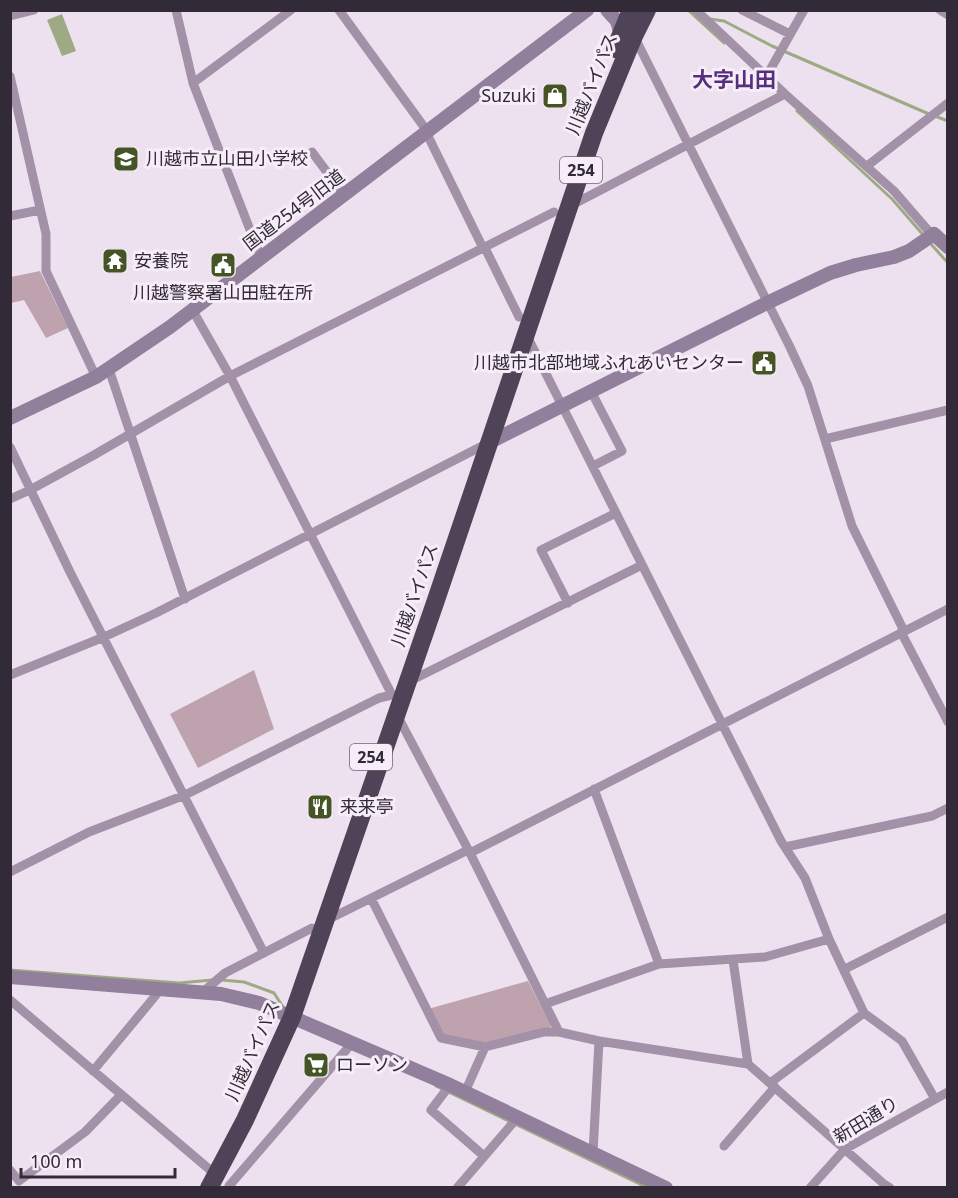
<svg xmlns="http://www.w3.org/2000/svg" width="958" height="1198" font-family="'Noto Sans','Noto Sans JP',sans-serif">
  <style>
    .green { fill: #bea2ad }
    .water { fill: #9eaa83 }
    .lines { fill: none; stroke-linecap: round; stroke-linejoin: round }
    .stream { stroke: #9eaa83; stroke-width: 3 }
    .street { stroke: #a291a7; stroke-width: 9 }
    .secondary { stroke: #917f9b; stroke-width: 14 }
    .highway { stroke: #4f4357; stroke-width: 18 }
    .labels { text-anchor: middle; stroke-width: 6; stroke-linejoin: round; paint-order: stroke }
    .shield { fill: #f6edf8; stroke: #6d6571; stroke-width: 1.5 }
    .shield-label { font-size: 16px; font-weight: bold; fill: #322b37 }
    .street-label { font-size: 18px; fill: #322b37; stroke: #f6edf8 }
    .poi-label { font-size: 18px; fill: #322b37; stroke: #f6edf8; text-anchor: start }
    .quarter-label { font-size: 21px; font-weight: bold; fill: #562e7d; stroke: #f6edf8 }
  </style>
  <rect width="100%" height="100%" fill="#ede1f0"/>
  <path class="green" d="M40,271L68,328L46,338L24,300L11,303V277Z
    M254,670L274,729L198,768L170,714Z
    M528,981L551,1025L550,1028L485,1043L442,1036L428,1009Z"/>
  <path class="water" d="M62,14L76,51L62,56L47,20Z"/>
  <g class="lines">
    <path class="stream" d="M688,10L724,43
      M710,19L724,21L772,46L929,114
      M797,111L892,199L925,237
      M935,116L948,121
      M929,242L948,263
      M10,970L179,983L212,980
      M222,980L244,982L274,993L283,1007
      M436,1086L648,1188"/>
    <path class="street" d="M176,10L193,83L261,258
      M339,10L427,131
      M696,10L785,94L894,191L932,235
      M742,10L790,34
      M940,10L948,15
      M10,16L34,10
      M634,36L789,345L808,386L852,526L904,631
      M10,76L46,234V271L96,377
      M766,77L804,10
      M193,83L291,10
      M426,132L483,248
      M312,152L344,195
      M867,166L948,103
      M570,206L785,94
      M10,216L40,210
      M485,248L519,317
      M193,311L230,376L554,212
      M526,334L781,841L805,878L829,939L864,1013L902,1041L935,1099
      M109,369L185,599
      M591,391L622,451L593,466
      M825,439L948,410
      M10,447L70,572L264,953
      M10,499L30,490L94,455L230,376L392,695L379,698L185,795L89,832L10,872
      M568,603L541,550L616,513
      M901,632L948,722
      M10,675L104,637L156,613L488,443
      M408,682L642,565
      M397,715L470,853L559,1032
      M594,789L659,964
      M785,847L932,816L948,808
      M470,853L948,609
      M371,898L441,1038L485,1047L544,1032H559L599,1041L748,1064L884,1184L890,1188
      M327,920L468,850
      M733,960L748,1064
      M845,969L948,917
      M203,992L225,973L312,928
      M10,1000L209,1169
      M545,1004L659,964L765,957L829,939
      M93,1071L161,989
      M770,1083L864,1013
      M450,1085L431,1110L484,1156
      M465,1092L485,1047
      M724,1146L775,1087
      M593,1153L599,1041
      M10,1170L19,1181L85,1132L121,1095
      M229,1186L353,1042
      M457,1188L518,1117
      M810,1188L845,1149L948,1092"/>
    <path class="secondary" d="M607,10L617,21L621,35
      M10,418L96,377L170,327L587,10
      M488,443L767,303L830,273L856,265L894,257L909,251L934,234L948,247
      M10,977L221,994L259,1003L450,1085L666,1188"/>
    <path class="highway" d="M615,49L631,10
      M209,1188L245,1120L292,1017L436,600L594,133L634,36L647,10"/>
  </g>
  <defs>
    <g id="shop-square" transform="scale(1.35)"><rect x="-9" y="-9" width="18" height="18" rx="4" fill="#445425" stroke="#f6edf8"/><path d="M-5-2.5h2.3a2.7 3.5 0 0 1 5.4 0H5L5.5 6h-11ZM-1.5-2.5h3a1.5 2.3 0 0 0-3 0Z" fill="#fff"/></g>
    <g id="school-square" transform="scale(1.35)"><rect x="-9" y="-9" width="18" height="18" rx="4" fill="#445425" stroke="#f6edf8"/><path d="M0-5L7-2L0 1L-7-2ZM-4 1L0 2.5L4 1V4Q0 6-4 4Z" fill="#fff"/></g>
    <g id="temple-square" transform="scale(1.35)"><rect x="-9" y="-9" width="18" height="18" rx="4" fill="#445425" stroke="#f6edf8"/><path d="M0-6L5-2H3V0L6.5 2.5H4V6H1.5V3h-3V6H-4V2.5H-6.5L-3 0V-2H-5Z" fill="#fff"/></g>
    <g id="civic-square" transform="scale(1.35)"><rect x="-9" y="-9" width="18" height="18" rx="4" fill="#445425" stroke="#f6edf8"/><path d="M-.6-6.5H3V-4.5H.6V-3L4-1V1h2V6H-6V1h2V-1L-.6-3ZM-1.2 2.5V6h2.4V2.5Z" fill="#fff"/></g>
    <g id="restaurant-square" transform="scale(1.35)"><rect x="-9" y="-9" width="18" height="18" rx="4" fill="#445425" stroke="#f6edf8"/><path d="M-5-6h1v4h1v-4h1v4h1v-4h1v5L-1.5 .5V6h-2V.5L-5-1ZM5-6V6H3V1.5H1.5Q1.5-4 5-6Z" fill="#fff"/></g>
    <g id="supermarket-square" transform="scale(1.35)"><rect x="-9" y="-9" width="18" height="18" rx="4" fill="#445425" stroke="#f6edf8"/><path d="M-6-5.5h2.5l.6 2H6L4.5 2H-2.5L-4.4-4H-6ZM-1.5 3.2a1.3 1.3 0 1 0 .1 0ZM3 3.2a1.3 1.3 0 1 0 .1 0Z" fill="#fff"/></g>
  </defs>
  <g fill-rule="evenodd">
    <use href="#shop-square" x="555" y="96"/>
    <use href="#school-square" x="126" y="159"/>
    <use href="#temple-square" x="115" y="261"/>
    <use href="#civic-square" x="223" y="265"/>
    <use href="#civic-square" x="764" y="363"/>
    <use href="#restaurant-square" x="320" y="807"/>
    <use href="#supermarket-square" x="316" y="1065"/>
  </g>
  <g class="labels">
    <g class="shield">
      <rect x="560" y="157" width="42" height="26" rx="4.5"/>
      <rect x="350" y="744" width="42" height="26" rx="4.5"/>
    </g>
    <g class="shield-label">
      <text x="581" y="176">254</text>
      <text x="371" y="763">254</text>
    </g>
    <g class="street-label">
      <text transform="translate(592 84) rotate(-68)" y="6">川越バイパス</text>
      <text transform="translate(294 210) rotate(-37)" y="6">国道254号旧道</text>
      <text transform="translate(415 595) rotate(-71)" y="6">川越バイパス</text>
      <text transform="translate(253 1051) rotate(-66)" y="6">川越バイパス</text>
      <text transform="translate(866 1120) rotate(-31)" y="6">新田通り</text>
    </g>
    <g class="poi-label">
      <text x="536" y="102" text-anchor="end">Suzuki</text>
      <text x="146" y="165">川越市立山田小学校</text>
      <text x="134" y="267">安養院</text>
      <text x="223" y="299" text-anchor="middle">川越警察署山田駐在所</text>
      <text x="744" y="369" text-anchor="end">川越市北部地域ふれあいセンター</text>
      <text x="340" y="813">来来亭</text>
      <text x="336" y="1071">ローソン</text>
    </g>
    <g class="quarter-label">
      <text x="734" y="87">大字山田</text>
    </g>
  </g>
  <rect width="958" height="1198" fill="none" stroke="#322b37" stroke-width="24"/>
  <path d="M21 1168v9h154v-9" fill="none" stroke="#322b37" stroke-width="3"/>
  <text x="30" y="1168" font-size="18" fill="#322b37" stroke="#f6edf8" stroke-width="4.5" paint-order="stroke">100 m</text>
</svg>
